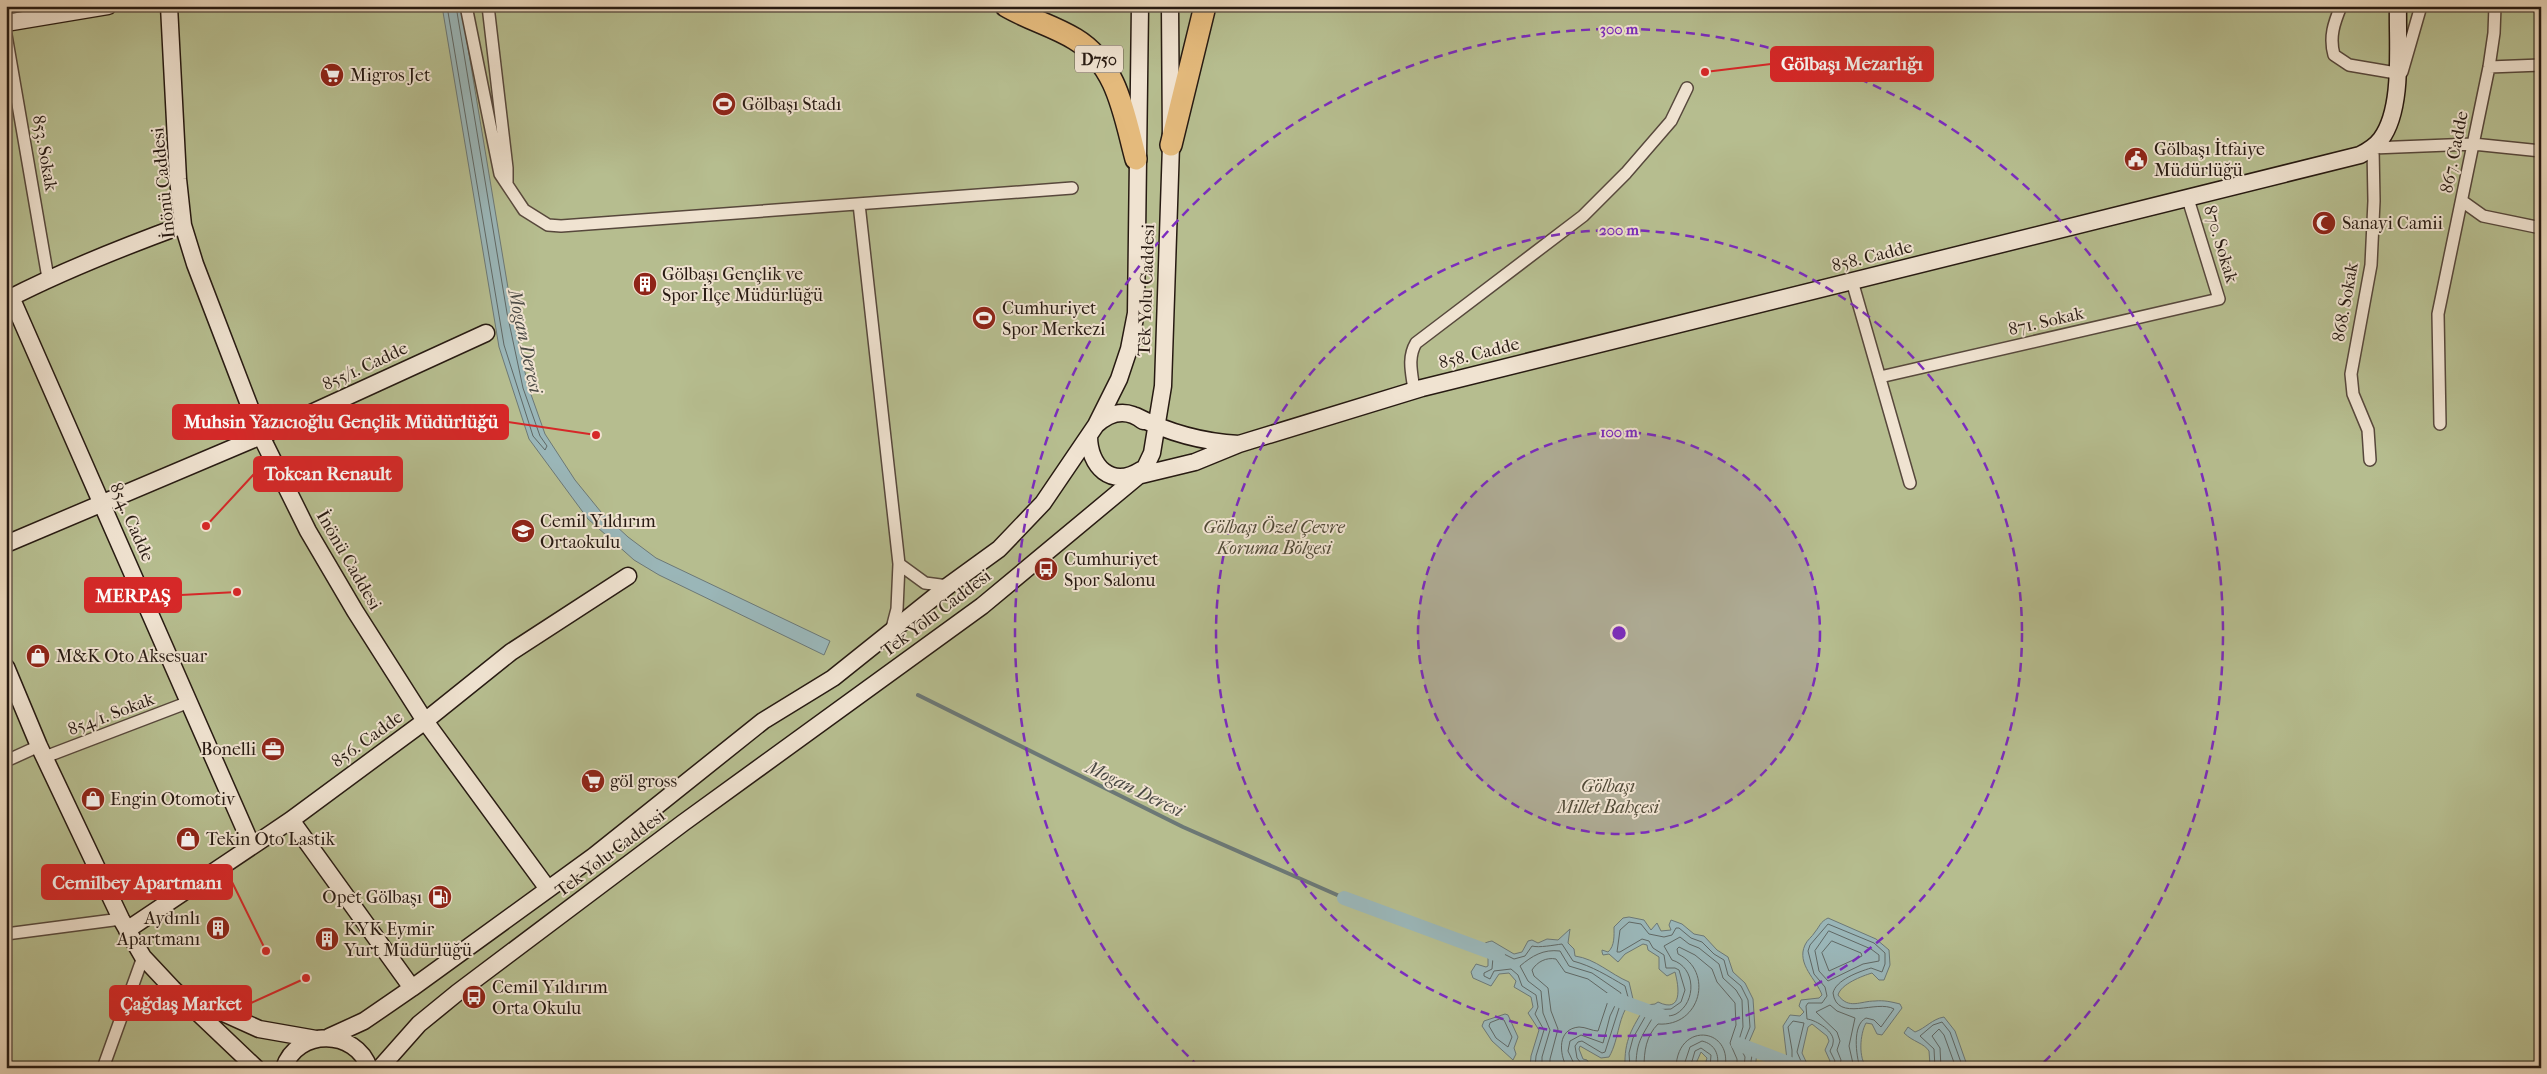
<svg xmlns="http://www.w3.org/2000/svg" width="2547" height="1074" font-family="'IM FELL French Canon',serif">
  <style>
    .green { fill: #b6bd8f; stroke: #6e6c50 }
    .water { fill: #9ab6b8; stroke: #6c7876 }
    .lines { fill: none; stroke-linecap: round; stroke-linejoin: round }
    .shore { stroke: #606865; stroke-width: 1 }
    .stream { stroke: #6c7876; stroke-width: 4 }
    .canal { stroke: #9ab6b8; stroke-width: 14 }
    .street-casing { stroke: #57483c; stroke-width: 14 }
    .secondary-casing { stroke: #271a12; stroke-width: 19 }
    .highway-casing { stroke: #271a12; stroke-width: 24 }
    .street { stroke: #f0e3d1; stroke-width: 11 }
    .secondary { stroke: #f0e3d1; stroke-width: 16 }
    .highway { stroke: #e4ba7c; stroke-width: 21 }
    .ring { fill: none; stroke: #7b2cbf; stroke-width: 2.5; stroke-dasharray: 9 6 }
    .labels { text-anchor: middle; stroke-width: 4; stroke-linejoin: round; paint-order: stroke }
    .shield { fill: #f0e3d1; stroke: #63564b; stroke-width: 1 }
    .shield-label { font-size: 16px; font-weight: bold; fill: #271a12 }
    .poi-label { font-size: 18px; fill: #271a12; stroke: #f0e3d1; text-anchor: start }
    .street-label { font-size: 18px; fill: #271a12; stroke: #f0e3d1 }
    .park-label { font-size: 18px; font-style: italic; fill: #524b38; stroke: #f0e3d1 }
    .water-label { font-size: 19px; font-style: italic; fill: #4a4944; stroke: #f0e3d1 }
    .centre { fill: #7b2cbf; stroke: #f0e3d1; stroke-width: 2.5 }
    .ring-label { font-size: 15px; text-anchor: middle; font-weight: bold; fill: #7b2cbf; stroke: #f0e3d1; stroke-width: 4; stroke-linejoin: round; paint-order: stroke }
    .leader { fill: none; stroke: #d62828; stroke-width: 2 }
    .callout-dot { fill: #d62828; stroke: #f0e3d1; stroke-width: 2 }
    .callout { fill: #d62828; stroke: #d62828; stroke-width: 2 }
    .callout-label { font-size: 19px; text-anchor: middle; font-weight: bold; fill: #fff }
  </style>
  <rect width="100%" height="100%" fill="#e8d4b8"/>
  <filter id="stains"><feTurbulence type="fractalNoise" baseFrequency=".004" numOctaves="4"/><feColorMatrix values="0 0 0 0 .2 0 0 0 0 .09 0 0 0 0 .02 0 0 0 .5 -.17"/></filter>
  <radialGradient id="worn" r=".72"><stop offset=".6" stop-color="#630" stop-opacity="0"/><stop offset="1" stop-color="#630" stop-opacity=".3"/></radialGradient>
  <path class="green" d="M6,6H2541V1068H6Z"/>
  <path class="water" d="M442,6H461L512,312L528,386L545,434L575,480L601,512L628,537L656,558L830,641L824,655L659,575L634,560L588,519L529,439L499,347Z
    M1629,917L1644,920L1651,930L1657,923L1661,931L1671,930L1669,925L1671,920L1682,924L1694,934L1704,936L1717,950L1728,957L1733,972L1745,983L1753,999L1755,1028L1749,1042L1757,1053L1755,1068H1719L1716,1066L1704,1068L1707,1058L1701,1052L1694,1068H1625C1624,1039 1632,1029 1646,1005L1655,1004L1658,1002C1683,1014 1679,987 1675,972L1667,976L1659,969V957L1648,950L1647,945L1643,944L1625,954L1618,962L1609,954L1603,955L1602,952V950L1608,952C1615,946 1614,935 1614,927L1623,918Z
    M1828,918L1876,939L1889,950L1890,965L1884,980H1879L1872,973C1862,976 1841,984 1838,995C1849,1010 1860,1001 1875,1001C1884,1000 1892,1002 1900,1004L1902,1008L1882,1035L1877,1034L1872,1024L1866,1023C1860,1034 1858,1058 1867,1068H1827L1830,1061L1825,1050L1829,1041L1827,1036L1812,1024L1808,1027L1802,1053L1809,1068H1788L1783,1026L1790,1015L1800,1016L1804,1012L1799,1006L1801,1000L1819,998L1822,995C1817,980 1796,964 1805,945C1807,940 1812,937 1815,932C1820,926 1820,922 1828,918Z
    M1570,929L1568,943L1574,949L1575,956C1596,959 1610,974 1629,982L1633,999C1617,1015 1620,1038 1609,1057L1601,1058L1580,1046L1579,1049L1583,1059L1587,1060L1592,1068H1530L1531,1056L1539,1030L1528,1013L1533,1007L1531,997L1514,987L1516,981L1509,973L1499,974L1491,986L1473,978L1471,972L1476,964L1486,967L1488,966V958L1480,953L1479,950C1482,944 1486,942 1492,941L1514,954L1522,952L1528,941L1532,940L1538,943L1547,939L1558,940Z
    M1505,1014L1508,1015L1518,1037L1514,1048L1516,1054L1513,1060L1492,1041L1482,1026L1484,1021Z
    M1944,1017L1955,1031L1968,1068H1928L1930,1065L1929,1051C1924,1043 1913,1042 1904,1033L1908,1027L1915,1032C1926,1028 1932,1019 1944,1017Z"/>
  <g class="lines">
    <path class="shore" d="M447,6L504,345L533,436L545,450L547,446L540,436L523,388L507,313L456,6
      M1829,931L1871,949L1879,955V961L1863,964L1828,981L1819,971L1815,951Z
      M1832,941L1861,953L1862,956L1829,971L1822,953Z
      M1500,1019L1504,1020L1512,1037L1508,1047L1496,1038L1489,1026L1490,1023Z
      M1535,1068L1536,1056L1544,1030L1535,1014L1538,1007L1536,995L1522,986L1518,975L1511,969L1494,971L1490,979L1484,976V973L1492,969L1493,957L1486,950L1490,947L1514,959L1525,956L1532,946C1539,948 1554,945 1562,944L1573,961C1592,966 1608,976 1625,986L1628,997L1620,1005L1605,1052L1602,1053L1582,1041L1578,1042L1575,1046L1577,1058L1585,1068
      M1542,1068V1057L1550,1030L1543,1013L1541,991L1528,981L1520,966C1532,956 1543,949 1560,951L1569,966L1592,973L1621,993L1610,1016L1603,1043L1581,1035L1570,1041L1568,1051L1576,1068
      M1550,1068V1059L1558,1029L1551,1011L1548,988L1534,976L1532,970C1537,962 1546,957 1556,959L1565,972L1588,979L1610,995L1598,1031C1592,1031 1586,1027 1579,1027C1557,1029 1559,1053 1567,1068
      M1630,1068L1629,1053L1633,1038L1649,1010L1671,1009L1681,1002L1685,990L1679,970L1675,968H1666L1664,955L1653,948L1649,941L1642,939L1620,952H1617L1620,930L1629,922L1641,924L1649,934L1664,937L1672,935L1676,928H1679L1691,938L1702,942L1714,954L1724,960L1728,975L1741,986L1748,1000L1750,1027L1744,1042L1752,1055L1750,1068
      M1636,1068C1636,1042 1641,1038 1653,1017C1661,1014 1668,1018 1676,1014C1697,1002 1696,967 1672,960L1664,946L1680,937L1689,944L1699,948L1719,964L1723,978L1736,990L1742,1000L1743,1027L1738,1043L1745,1057L1744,1068
      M1644,1068C1644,1051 1646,1036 1658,1024C1701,1027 1714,971 1678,954L1677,949L1679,947L1695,955L1712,969L1717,982L1735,1003L1736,1025L1730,1043L1737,1059V1068
      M1676,1068C1677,1021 1733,1027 1725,1068
      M1683,1068L1690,1047L1702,1041C1715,1044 1720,1055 1717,1068
      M1690,1068L1695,1051L1701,1048L1711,1055L1710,1068
      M1792,1068V1050L1788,1027L1793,1021L1804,1023L1797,1052L1804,1068
      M1832,1068L1835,1061L1830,1051C1831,1048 1833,1046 1833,1043C1836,1032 1816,1020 1807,1019L1806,1006L1808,1003H1822L1827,996L1825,987L1814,974L1808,951L1810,945L1828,924L1874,943L1885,953V964L1882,972L1871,968C1858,972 1836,980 1833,993C1837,1023 1877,999 1894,1009L1881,1027L1874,1020L1866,1018C1852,1025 1856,1055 1860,1068
      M1839,1068L1841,1060L1837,1050L1840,1041L1837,1032L1816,1012L1830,1005L1837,1011L1855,1018L1849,1046L1854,1068
      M1935,1068L1934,1049L1920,1036L1933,1025L1942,1022L1950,1032L1963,1068
      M1941,1068L1940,1048L1932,1036L1939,1029L1944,1035L1956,1068"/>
    <path class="stream" d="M918,695L1183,827L1344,898"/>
    <path class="canal" d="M1344,898L1498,955
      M1612,998L1662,1016
      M1738,1044L1801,1068"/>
    <g class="street-casing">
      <path id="street" d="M466,6L500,174L524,210L548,225L561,226L1072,188
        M488,6L507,168V184
        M2341,6C2334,23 2329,37 2334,55L2349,65L2396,73
        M6,35L48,278
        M2489,67L2541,65
        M2402,72L2421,6
        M2462,201L2483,216L2541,228
        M859,204L899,564
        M1852,281L1910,483
        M1880,377L2219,299L2188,199
        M1414,390C1412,374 1407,358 1416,343L1583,216L1626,173L1671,121L1687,88
        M2440,424L2438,314L2489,67L2494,33L2495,6
        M2370,460L2368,430L2353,394L2351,374L2371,265L2374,201L2373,148L2473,144L2541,151
        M891,632L897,609L899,564L925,583L948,586
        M45,757L189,702
        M6,761L39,746
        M6,934L121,919
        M103,1068L143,957"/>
    </g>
    <g class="secondary-casing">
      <path id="secondary" d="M169,6L178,179L183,225L195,264L261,436L308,531L355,611L425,721L548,889
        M6,23L108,6
        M11,297L252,846
        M6,300C64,270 123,247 183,225
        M1096,425C1110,412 1127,408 1143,421
        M1089,436C1089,466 1111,489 1141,470
        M1239,444L1422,388L2360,155C2368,151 2375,147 2381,139C2404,108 2397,44 2398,6
        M1133,477L1195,462L1239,444C1202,442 1169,433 1136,416
        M6,544L261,436L486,333
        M6,667L39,746L121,919L143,957L173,989L256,1068
        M291,820L412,988
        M127,930L291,820L425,721L511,652L628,576
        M188,997L259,1029L316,1039
        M329,1037L364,1021L412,988L594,856L763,721L833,678L948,586L999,549L1043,503L1096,425L1119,379L1129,349L1136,313L1140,6
        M284,1068C297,1028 356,1029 369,1068
        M380,1068L419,1024L457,993L683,823L982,606L1143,472L1152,453L1163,386L1171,145L1170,6"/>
    </g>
    <g class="highway-casing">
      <path id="highway" d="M1006,6C1028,19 1054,26 1075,39C1118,65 1124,115 1136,159
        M1171,145L1205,6"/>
    </g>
    <use href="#street" class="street"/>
    <use href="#secondary" class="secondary"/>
    <use href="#highway" class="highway"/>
  </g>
  <circle cx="1619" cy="633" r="201" fill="#7b2cbf" fill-opacity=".12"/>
  <g class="ring">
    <circle cx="1619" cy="633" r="201"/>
    <circle cx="1619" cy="633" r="403"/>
    <path d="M1199 1067A604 604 0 1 1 2039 1067"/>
  </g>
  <defs>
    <g id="supermarket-disc" transform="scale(1.25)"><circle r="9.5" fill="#8f2418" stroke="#f0e3d1"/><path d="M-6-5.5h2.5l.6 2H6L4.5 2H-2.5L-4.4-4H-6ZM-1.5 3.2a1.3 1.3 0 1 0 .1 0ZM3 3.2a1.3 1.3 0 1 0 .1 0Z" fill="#fff"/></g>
    <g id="stadium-disc" transform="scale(1.25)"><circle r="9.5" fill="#8f2418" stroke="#f0e3d1"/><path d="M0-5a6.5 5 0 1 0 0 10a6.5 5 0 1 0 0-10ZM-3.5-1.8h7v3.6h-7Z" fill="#fff"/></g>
    <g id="civic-disc" transform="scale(1.25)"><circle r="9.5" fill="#8f2418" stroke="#f0e3d1"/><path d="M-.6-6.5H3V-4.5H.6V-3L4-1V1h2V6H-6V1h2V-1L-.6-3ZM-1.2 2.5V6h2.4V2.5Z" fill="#fff"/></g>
    <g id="mosque-disc" transform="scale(1.25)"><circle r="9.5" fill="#8f2418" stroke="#f0e3d1"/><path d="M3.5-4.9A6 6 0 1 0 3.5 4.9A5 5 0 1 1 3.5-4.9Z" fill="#fff"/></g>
    <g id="building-disc" transform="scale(1.25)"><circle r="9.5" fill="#8f2418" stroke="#f0e3d1"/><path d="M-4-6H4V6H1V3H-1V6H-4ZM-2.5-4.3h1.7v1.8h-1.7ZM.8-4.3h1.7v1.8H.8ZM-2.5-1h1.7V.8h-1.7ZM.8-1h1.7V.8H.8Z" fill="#fff"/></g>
    <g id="school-disc" transform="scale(1.25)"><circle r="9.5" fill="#8f2418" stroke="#f0e3d1"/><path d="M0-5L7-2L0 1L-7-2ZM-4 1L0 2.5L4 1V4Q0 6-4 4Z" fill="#fff"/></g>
    <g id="bus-disc" transform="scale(1.25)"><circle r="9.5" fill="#8f2418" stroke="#f0e3d1"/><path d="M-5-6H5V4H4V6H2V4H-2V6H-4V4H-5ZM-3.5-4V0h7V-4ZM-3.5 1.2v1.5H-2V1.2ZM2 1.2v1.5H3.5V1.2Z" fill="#fff"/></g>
    <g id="shop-disc" transform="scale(1.25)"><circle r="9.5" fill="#8f2418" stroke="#f0e3d1"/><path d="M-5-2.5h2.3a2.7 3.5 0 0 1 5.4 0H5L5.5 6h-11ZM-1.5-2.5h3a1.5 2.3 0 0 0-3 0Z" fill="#fff"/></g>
    <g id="office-disc" transform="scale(1.25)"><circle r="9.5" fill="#8f2418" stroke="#f0e3d1"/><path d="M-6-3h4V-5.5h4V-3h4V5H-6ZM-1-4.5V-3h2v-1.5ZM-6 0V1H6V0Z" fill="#fff"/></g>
    <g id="fuel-disc" transform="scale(1.25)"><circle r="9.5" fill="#8f2418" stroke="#f0e3d1"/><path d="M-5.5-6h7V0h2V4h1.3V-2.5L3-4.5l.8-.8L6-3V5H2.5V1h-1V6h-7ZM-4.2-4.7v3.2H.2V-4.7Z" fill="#fff"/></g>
  </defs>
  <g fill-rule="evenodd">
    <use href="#supermarket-disc" x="332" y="75"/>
    <use href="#stadium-disc" x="724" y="104"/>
    <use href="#civic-disc" x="2136" y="159"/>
    <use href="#mosque-disc" x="2324" y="223"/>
    <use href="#building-disc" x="645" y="284"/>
    <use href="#stadium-disc" x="984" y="318"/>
    <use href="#school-disc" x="523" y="531"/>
    <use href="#bus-disc" x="1046" y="569"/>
    <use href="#shop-disc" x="38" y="656"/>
    <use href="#office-disc" x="273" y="749"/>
    <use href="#supermarket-disc" x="593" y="781"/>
    <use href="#shop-disc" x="93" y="799"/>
    <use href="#shop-disc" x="188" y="839"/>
    <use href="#fuel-disc" x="440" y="897"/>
    <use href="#building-disc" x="218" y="928"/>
    <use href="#building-disc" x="327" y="939"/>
    <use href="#bus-disc" x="474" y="997"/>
  </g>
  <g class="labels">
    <rect class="shield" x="1075" y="45.5" width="48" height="27" rx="4"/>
    <g class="shield-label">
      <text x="1099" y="65">D750</text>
    </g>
    <g class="poi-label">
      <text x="350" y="81">Migros Jet</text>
      <text x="742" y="110">Gölbaşı Stadı</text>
      <text x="2154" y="155">Gölbaşı İtfaiye<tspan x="2154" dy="21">Müdürlüğü</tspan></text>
      <text x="2342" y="229">Sanayi Camii</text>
      <text x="662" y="280">Gölbaşı Gençlik ve<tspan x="662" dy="21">Spor İlçe Müdürlüğü</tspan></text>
      <text x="1002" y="314">Cumhuriyet<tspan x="1002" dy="21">Spor Merkezi</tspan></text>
      <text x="540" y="527">Cemil Yıldırım<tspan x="540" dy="21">Ortaokulu</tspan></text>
      <text x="1064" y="565">Cumhuriyet<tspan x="1064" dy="21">Spor Salonu</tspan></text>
      <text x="56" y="662">M&amp;K Oto Aksesuar</text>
      <text x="256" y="755" text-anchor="end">Bonelli</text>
      <text x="610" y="787">göl gross</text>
      <text x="110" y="805">Engin Otomotiv</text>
      <text x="206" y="845">Tekin Oto Lastik</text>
      <text x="422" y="903" text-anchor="end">Opet Gölbaşı</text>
      <text x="200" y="924" text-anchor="end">Aydınlı<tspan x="200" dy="21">Apartmanı</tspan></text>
      <text x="344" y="935">KYK Eymir<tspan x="344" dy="21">Yurt Müdürlüğü</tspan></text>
      <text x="492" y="993">Cemil Yıldırım<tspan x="492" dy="21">Orta Okulu</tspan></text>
    </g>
    <g class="street-label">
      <text transform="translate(2454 152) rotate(-79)" y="6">867. Cadde</text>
      <text transform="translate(45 153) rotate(80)" y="6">853. Sokak</text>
      <text transform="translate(163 183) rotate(-96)" y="6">İnönü Caddesi</text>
      <text transform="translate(2221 244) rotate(73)" y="6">870. Sokak</text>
      <text transform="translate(1872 256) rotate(-14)" y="6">858. Cadde</text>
      <text transform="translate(1146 290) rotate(-88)" y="6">Tek Yolu Caddesi</text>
      <text transform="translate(2345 302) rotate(-80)" y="6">868. Sokak</text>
      <text transform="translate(2046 321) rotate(-13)" y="6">871. Sokak</text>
      <text transform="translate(1479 353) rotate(-14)" y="6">858. Cadde</text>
      <text transform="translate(365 366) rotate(-25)" y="6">855/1. Cadde</text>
      <text transform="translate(132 522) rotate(66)" y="6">854. Cadde</text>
      <text transform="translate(349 560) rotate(60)" y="6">İnönü Caddesi</text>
      <text transform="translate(936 613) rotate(-37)" y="6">Tek Yolu Caddesi</text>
      <text transform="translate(111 714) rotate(-21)" y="6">854/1. Sokak</text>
      <text transform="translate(367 739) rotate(-36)" y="6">856. Cadde</text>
      <text transform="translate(610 853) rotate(-37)" y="6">Tek Yolu Caddesi</text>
    </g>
    <g class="park-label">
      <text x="1274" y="533">Gölbaşı Özel Çevre<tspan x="1274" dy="21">Koruma Bölgesi</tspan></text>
      <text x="1608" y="792">Gölbaşı<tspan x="1608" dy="21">Millet Bahçesi</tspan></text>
    </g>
    <g class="water-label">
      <text transform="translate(526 341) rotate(78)" y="7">Mogan Deresi</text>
      <text transform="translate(1135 788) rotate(26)" y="7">Mogan Deresi</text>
    </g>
  </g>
  <circle cx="1619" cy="633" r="8" class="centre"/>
  <g class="ring-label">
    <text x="1619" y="34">300 m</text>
    <text x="1619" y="235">200 m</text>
    <text x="1619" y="437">100 m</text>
  </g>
  <path class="leader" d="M1705 72L1771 64M596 435L508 422M206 526L254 474M237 592L181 595M266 951L232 882M306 978L251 1003"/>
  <g class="callout-dot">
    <circle cx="1705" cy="72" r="5"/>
    <circle cx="596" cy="435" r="5"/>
    <circle cx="206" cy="526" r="5"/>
    <circle cx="237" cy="592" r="5"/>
    <circle cx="266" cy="951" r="5"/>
    <circle cx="306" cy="978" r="5"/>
  </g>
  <g class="callout">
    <rect x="1771" y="47" width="162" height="34" rx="5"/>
    <rect x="173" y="405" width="335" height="34" rx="5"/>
    <rect x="254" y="457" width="148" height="34" rx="5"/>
    <rect x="85" y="578" width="96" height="34" rx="5"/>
    <rect x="42" y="865" width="190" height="34" rx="5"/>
    <rect x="110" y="986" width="141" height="34" rx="5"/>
  </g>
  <g class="callout-label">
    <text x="1852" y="70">Gölbaşı Mezarlığı</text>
    <text x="341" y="428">Muhsin Yazıcıoğlu Gençlik Müdürlüğü</text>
    <text x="328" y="480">Tokcan Renault</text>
    <text x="133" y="602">MERPAŞ</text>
    <text x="137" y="889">Cemilbey Apartmanı</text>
    <text x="181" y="1010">Çağdaş Market</text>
  </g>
  <rect width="2547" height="1074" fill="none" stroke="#e8d4b8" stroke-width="25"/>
  <rect x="8" y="8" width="2532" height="1059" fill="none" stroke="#271a12" stroke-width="2.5"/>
  <rect x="12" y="12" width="2522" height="1049" fill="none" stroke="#271a12"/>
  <rect width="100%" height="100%" filter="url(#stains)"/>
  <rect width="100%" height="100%" fill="url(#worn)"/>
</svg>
